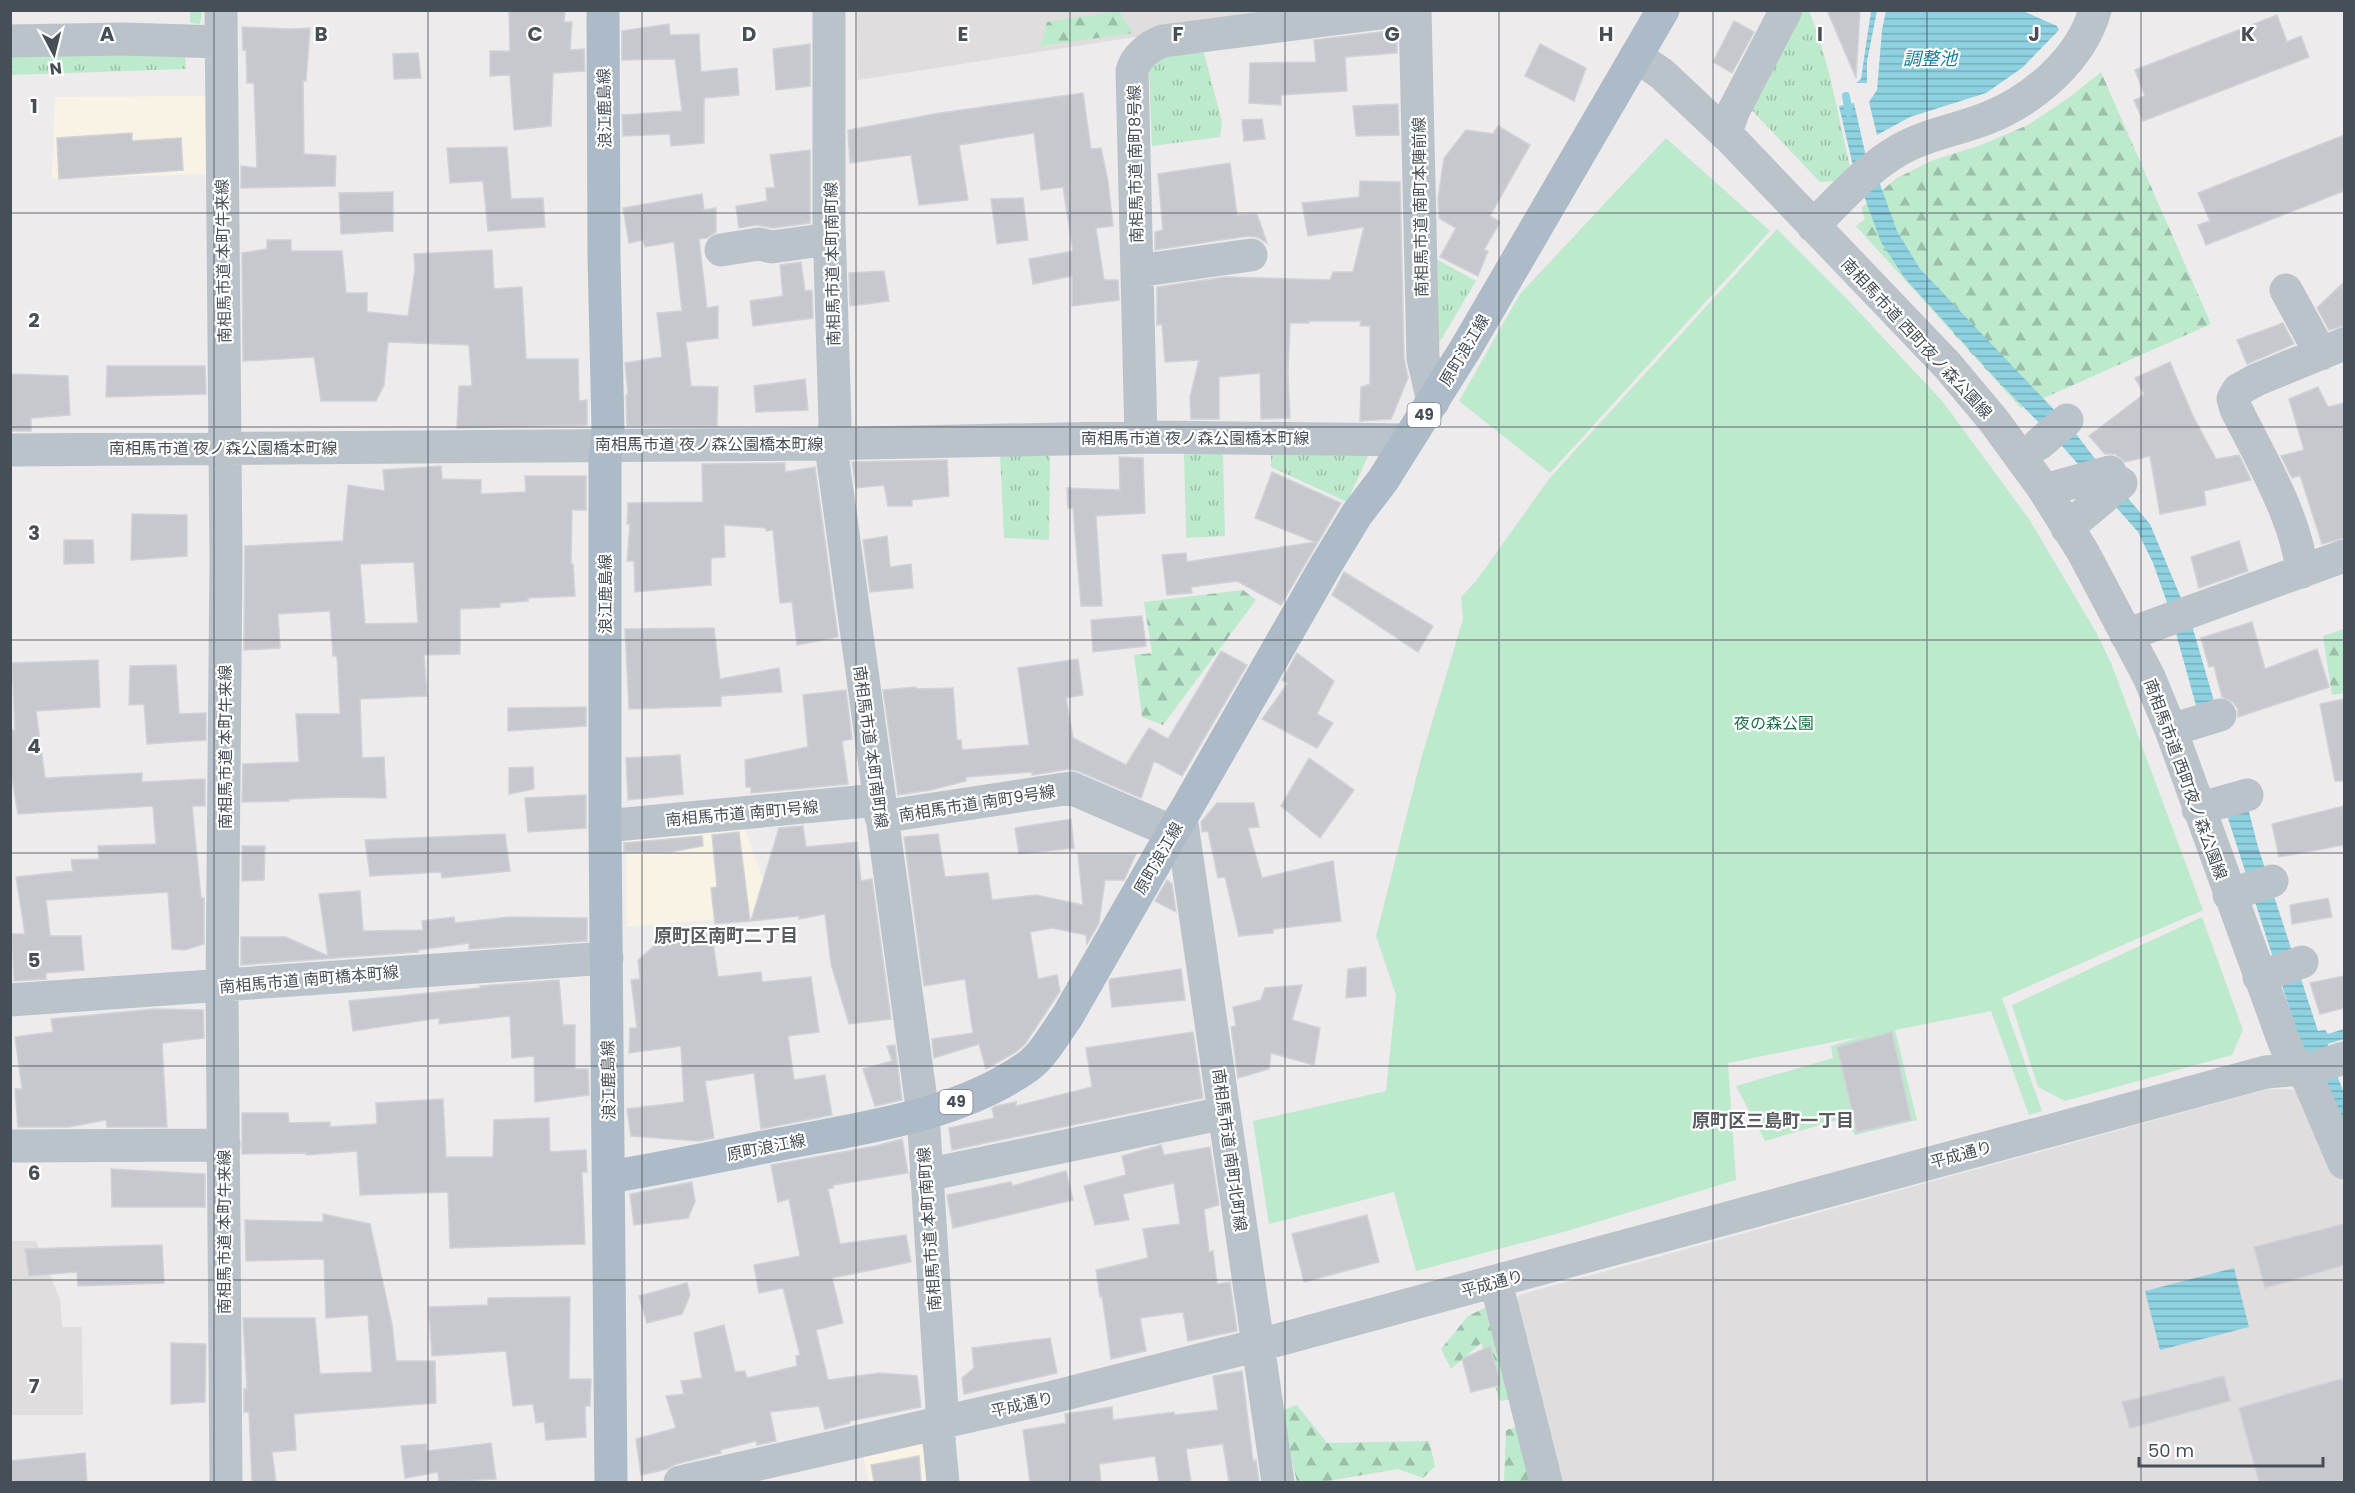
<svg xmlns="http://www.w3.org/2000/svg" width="2355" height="1493" font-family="Poppins,'Noto Sans JP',sans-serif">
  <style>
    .commercial { fill: #f9f3e5 }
    .education { fill: #dfdddd }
    .grass { fill: url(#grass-tufts) }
    .forest { fill: url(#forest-firs) }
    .park { fill: #bde9cd }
    .water { fill: url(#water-rules) }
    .pier { fill: #eeebec }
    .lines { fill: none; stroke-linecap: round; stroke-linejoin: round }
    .stream { stroke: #8ed2e1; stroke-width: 8 }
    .building { fill: #c7c8ce; stroke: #d0d2d7; stroke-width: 1.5; fill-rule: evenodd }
    .minor { stroke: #bbc3ca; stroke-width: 33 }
    .major { stroke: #adbbc8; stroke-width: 33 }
    .grid { fill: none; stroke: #464f57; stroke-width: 1.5; stroke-opacity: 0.55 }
    .labels { text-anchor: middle; stroke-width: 4.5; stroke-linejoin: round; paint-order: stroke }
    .shield { fill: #fff; stroke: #7e8489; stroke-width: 1.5 }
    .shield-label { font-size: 15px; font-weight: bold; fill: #464f57 }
    .street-label { font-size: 16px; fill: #464f57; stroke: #fff }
    .park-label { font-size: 16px; fill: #1f6f46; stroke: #fff }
    .water-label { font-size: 18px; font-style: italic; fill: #1a7e95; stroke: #fff }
    .neighbourhood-label { font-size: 18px; font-weight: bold; fill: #595c60; stroke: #fff }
    .grid-label { font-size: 20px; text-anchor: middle; font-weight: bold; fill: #464f57; stroke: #fff; stroke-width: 4.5; stroke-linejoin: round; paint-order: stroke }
  </style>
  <defs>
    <pattern id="grass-tufts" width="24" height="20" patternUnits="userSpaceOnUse" patternTransform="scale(1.5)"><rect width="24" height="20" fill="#bde9cd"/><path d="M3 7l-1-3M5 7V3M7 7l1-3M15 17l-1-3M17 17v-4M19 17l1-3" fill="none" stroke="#9bbfa9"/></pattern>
    <pattern id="forest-firs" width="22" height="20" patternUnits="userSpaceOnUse" patternTransform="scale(1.5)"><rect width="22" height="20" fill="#bde9cd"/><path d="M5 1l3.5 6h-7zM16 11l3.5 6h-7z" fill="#9bbfa9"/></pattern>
    <pattern id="water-rules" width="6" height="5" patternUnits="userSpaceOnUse" patternTransform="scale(1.5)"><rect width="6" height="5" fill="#8ed2e1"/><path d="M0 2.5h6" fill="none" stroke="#76adb9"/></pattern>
  </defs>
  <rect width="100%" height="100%" fill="#eeebec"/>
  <path class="commercial" d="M211,96L208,174L52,179L55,97Z
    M742,822L776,914L627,927L626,829Z
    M928,1441L931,1482H869L863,1456Z"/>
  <path class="education" d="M857,10L1302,11L858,80Z
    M2268,1089L2304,1090L2344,1186V1482H1555L1512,1305L1519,1295Z
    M10,1241H36L60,1299L62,1327H82L83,1415H11Z"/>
  <path class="grass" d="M190,11H202L200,24L190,23Z
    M1801,11H1809C1830,62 1838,117 1851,171L1841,181L1820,182L1747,105Z
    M1171,52L1204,53L1222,122L1220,137L1152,146L1149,67Z
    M10,53L185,55L186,69L11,75Z
    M1429,255L1476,281L1432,355Z
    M1184,451L1223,454L1225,536L1186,538Z
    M1271,451L1369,454L1347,502L1271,467Z
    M1000,455L1050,456L1049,540L1004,538Z"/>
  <path class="forest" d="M1119,11L1133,33L1040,46L1047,22Z
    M2101,72L2211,324L2021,408L1856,226L1865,219L1861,208L1897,178L1931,161L1981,145L2028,125L2067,99Z
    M1243,590L1256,600L1163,725L1142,717L1134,655L1152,653L1144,602Z
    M2344,629V693L2332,695L2323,636Z
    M1491,1305L1517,1398L1500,1401L1481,1343L1451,1369L1441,1349L1468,1316Z
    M1297,1405L1327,1443L1429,1441L1435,1466L1423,1478L1398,1469L1322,1482H1297L1280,1411Z
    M1524,1425L1539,1482H1504L1506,1430Z"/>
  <path class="park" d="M1666,138L1770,231L1550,473L1459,401L1520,294Z
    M1777,229L1848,300L1943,402L2029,519L2096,632L2111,663L2203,910L2002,998L2042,1111L2029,1115L1991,1011L1895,1030L1917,1120L1855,1135L1844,1118L1765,1141L1736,1086L1833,1058L1831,1046L1863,1036L1728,1063L1736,1180L1567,1231L1416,1271L1394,1192L1269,1224L1253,1121L1386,1091L1396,995L1376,936L1421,759L1463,619L1461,597L1476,581L1549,479Z
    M2202,917L2243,1030L2232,1055L2065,1101L2038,1087L2012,1005Z"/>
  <path class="water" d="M1871,11H1877L1867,61V83H1856L1861,79Z
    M1886,11H2023L2057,26L2059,30L2022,68L1986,93L1910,117L1877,135L1869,102L1877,90L1882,30Z
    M1854,103L1866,157L1877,176L1897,231L1920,269L2061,417L2047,431L1996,379L1904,277L1881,242L1853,166L1839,106Z
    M2070,426L2102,468L2150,524L2191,622L2216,708L2198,713L2169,608L2153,563L2138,532L2055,438Z
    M2247,804L2258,847L2318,1031L2325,1030L2328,1034L2344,1029V1039L2328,1044L2329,1055L2344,1093V1140L2298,1035L2225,809Z
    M2234,1268L2249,1327L2160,1350L2145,1291Z"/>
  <path class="pier" d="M2226,730L2242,782L2220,788L2203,737Z"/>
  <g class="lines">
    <path class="stream" d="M1846,96L1849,113"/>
  </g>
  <path class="building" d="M509,10H565L564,22H572L570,50L584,49L585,71L553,73L551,126L514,130L510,75L490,76V51H510Z
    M1827,10H1860L1856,78Z
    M2277,15L2287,42L2301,36L2309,57L2143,121L2134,100L2145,96L2135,70Z
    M1734,21L1754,32L1732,73L1713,62Z
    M669,24L670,35L699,34L701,72L737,68L739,95L704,98V143L671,146L670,134L623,136L622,115L682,111L675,59L622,60V31Z
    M242,27L289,29L310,28L306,81H303L304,154L336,156L335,186L241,188V166L257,168L254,83H247L246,49L243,50Z
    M1397,30V53L1345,57L1347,91L1281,95V105L1249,103L1250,63L1316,62L1314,40Z
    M810,44V86L776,90L773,49Z
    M1540,44L1586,68L1574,101L1525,76Z
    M418,53L421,78L394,79L393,54Z
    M1083,93L1091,149L1101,148L1108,181L1113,226L1096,228L1104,280H1118L1119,300L1072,306V276L1033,284L1029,259L1073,251L1063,187L1041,190L1034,133L959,145L968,200L919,205L911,155L850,163L848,130L940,113Z
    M1398,104L1399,135L1356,136L1353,106Z
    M1262,119L1265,139L1244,141L1242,120Z
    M1498,126L1530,145L1490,216L1500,222L1484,250L1488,251L1478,276L1440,257L1456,228L1439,218L1438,199L1444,158L1466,130L1493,134Z
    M132,133V141L181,138L183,170L59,179L57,138Z
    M2344,135V191L2206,245L2198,225L2210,221L2198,193Z
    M507,147L511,199L543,198L545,227L488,231L483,181L450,183L447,148Z
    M810,150V223L773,228L757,225L739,228L736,206L767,201L766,188H775L770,155Z
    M1230,163L1237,215L1257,214L1267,243L1257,237L1248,236L1155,250V232L1163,230L1158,174Z
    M1360,181L1400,182L1404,358L1408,378L1391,419L1360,421L1361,387L1370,384V326H1360L1361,321H1309V323H1290L1288,372L1290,418L1261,419L1260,373L1219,377V419H1191L1190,397L1199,360L1165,362L1162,324L1157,325V287L1226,277L1330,280L1333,272H1353L1364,227L1308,236L1302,203L1359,197Z
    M393,192V231L341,234L339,193Z
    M702,194L704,210L716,208V232L707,238L699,239L707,308L718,306V338L686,342L691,386L718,387L717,426H627L626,395H628L625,363L662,357L657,313L682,311L674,242L645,247L643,240L629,243L623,208Z
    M1023,198L1028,240L997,244L991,199Z
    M267,240H291V251H342L346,293H367V312L408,316L415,270L414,254L492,250L494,289L522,287L526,359H578L579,401L587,400V425L457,428L459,386H472L469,345L388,342L384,385L376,401H321L314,357L243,361L242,253L267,249Z
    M801,262L805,291L812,290L813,318L753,326L750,301L783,296L780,265Z
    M884,271L889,301L850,306L849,273Z
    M2344,282V326L2329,330L2317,308Z
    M2283,323L2294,344L2247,364L2237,340Z
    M2170,362L2193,416L2216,459L2239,455L2251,480L2204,491L2206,505L2160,514L2150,456L2125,462L2115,454H2105L2089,436L2144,394L2135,378Z
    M107,366H205L206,394L106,397Z
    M10,374L68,376L70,415L31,418V431H10Z
    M805,379L808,410L756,412L754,386Z
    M2318,387L2328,407L2344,403V538L2322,544L2300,475L2292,478L2281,456L2304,450L2289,399Z
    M1119,457L1143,458L1145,513L1096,516L1102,606H1081L1073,508H1068L1067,488L1120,490Z
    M947,460L949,496L912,500V506H888L884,485L856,488L852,462Z
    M785,463V472L815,467L838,637L797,645L792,602L780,603L773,530L766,531V528L724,525L725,557L711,558V585L635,592L634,561H627L630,524H627L628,503L703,502L702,464Z
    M441,466L442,479L481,480V494L526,492L525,476H586V510H572L571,564H573L575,596L528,598V601L500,603V607L460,609V654L424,655L427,696L360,699L362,758L384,757L386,798L342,797L289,799V801L242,802L243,764L299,762L296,714H340L337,656H333L330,611L278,614L280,648L244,650L245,546L343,541L348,485L385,491L383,470ZM414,562L418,623L365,624L360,564Z
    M1272,472L1341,503L1281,605L1237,581L1191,587L1192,593L1167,595L1162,555L1186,553L1187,562L1315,542L1255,518Z
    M132,514L187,515V556L131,560Z
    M887,536L890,567L911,564L913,588L870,592L863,540Z
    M64,540H93L94,563L64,564Z
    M2239,541L2248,571L2199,588L2191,557Z
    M1344,572L1433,626L1418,652L1332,595Z
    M1142,616L1146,646L1093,652L1091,620Z
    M2252,622L2265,669L2317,649L2329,687L2238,717V709L2233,702L2222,697L2214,666L2209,667L2201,638Z
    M714,628L720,679L779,668L782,692L721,696V706L629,709L625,629Z
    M1221,651L1247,665L1182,776L1154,761L1141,798L1078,771L1069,769L1032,775V772L966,777V781L931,790L898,795L883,690L916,687V689L953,688L957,740H961L962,750L1029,745L1018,668L1078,659L1083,695L1066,698L1073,738L1126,765L1149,728L1168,739Z
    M1297,653L1334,681L1317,714L1333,723L1317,748L1262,719L1288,683L1282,680Z
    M98,660L100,707L36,711L45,778L142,773V782L205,779V806H192L201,898H204V944L185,950L172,949L168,892L46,900L50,936H81L84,970L46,973V979L14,981L12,934H25L16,877L73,871L71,860L99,859L98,846L156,844L153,806L18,814L10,766V730H15L12,663Z
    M176,665L179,714L206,713V740L147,744L144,704L129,705L130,666Z
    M846,690L852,739L842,741L848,784L751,793V787H746L745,760L808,747L803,695Z
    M2344,699V781H2335L2320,704Z
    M586,707V726L508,731V708Z
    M680,755L683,794L628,800L626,758Z
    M1309,758L1354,790L1320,838L1281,806Z
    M533,767L534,789L509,794V768Z
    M586,795V828L528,832L525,798Z
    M1217,803H1254L1259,827L1248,828L1262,878L1333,861L1341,921L1273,929V933L1239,936L1225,877L1218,878L1208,831L1202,832L1201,822Z
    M2344,806V845L2279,857L2272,824Z
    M1071,819L1074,848L1019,854L1015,828Z
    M803,826L806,847L857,842L861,881L872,879L891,1019L849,1024L831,964L825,914L799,919V916L751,921L779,828Z
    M739,832L750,921L715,924L711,888L717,887L712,835Z
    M505,834L510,871L442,878L441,872L370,876L365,840Z
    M938,834L945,877L988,873L992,900L1036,895L1083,905L1078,854H1136L1124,880H1105L1099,923L1087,944L1086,935L1052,928L1030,932L1038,979L1057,975L1060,991L1025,1044L1016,1052L986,1069L979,1044L934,1058L932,1039L973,1033L965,979L924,986L904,837Z
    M702,836L703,846L670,852H624V843Z
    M242,846H265L264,880L242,881Z
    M1167,880L1172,884L1176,912L1155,901Z
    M360,891L363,931L423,930L422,921L454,917L455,923L510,917L587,918V941L469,949V943L418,950V952L241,965V937H286L328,956L319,894Z
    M2328,898L2332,917L2292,924L2290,905Z
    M670,932L712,935L718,977L761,972L762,982L811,977L819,1032L788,1036L794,1080L825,1075L832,1115L761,1129L754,1073L705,1081L714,1138L699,1141L631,1136L627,1109L684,1102L681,1046L629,1053L630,1028H637L631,980L640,979L638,960Z
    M1366,967V996L1346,998L1348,969Z
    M1181,969L1185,1000L1112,1007L1109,982L1110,979Z
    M2344,976V1008L2320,1014L2310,983Z
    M559,980L563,1025H575V1069H588L589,1095L535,1102L534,1056L512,1058L510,1016L439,1024V1018L353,1031L349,1001L480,988V986Z
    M1302,985L1292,1020L1320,1028L1314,1065L1271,1053L1269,1069L1238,1078L1231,1027L1236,1026L1233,1007L1261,1000L1265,988Z
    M155,1009L203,1010L204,1038L162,1043L167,1127H107L106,1120L69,1127H18L15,1089H22L15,1037L53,1032L51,1019Z
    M1193,1032L1203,1098L952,1150L949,1128L994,1118L992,1108L996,1106L1016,1102V1106L1092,1087L1086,1048Z
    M1892,1032L1911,1120L1857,1132L1837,1047Z
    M895,1045L902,1100L875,1106L863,1069L892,1061L887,1046Z
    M443,1099L446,1157H493L494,1120L549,1118L550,1152L586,1150L587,1172H582L585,1244L450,1248L448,1192L360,1195L357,1151L306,1155V1153L242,1154V1113H288L289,1123L330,1122V1127L377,1124L376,1103Z
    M902,1139L908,1173L833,1185V1188L828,1189L840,1244L906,1235L911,1262L832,1278L843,1323L816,1330L828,1380L880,1373L917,1376L921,1407L850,1421V1423L825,1429L819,1406L770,1412L776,1441L757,1445L756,1441L720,1450L721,1453L676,1464L667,1469L641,1475L636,1439L676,1428L666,1396L684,1394L681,1381L702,1378L694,1333L724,1325L735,1372L745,1371L747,1378L797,1366L796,1356L800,1355L783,1288L759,1293L754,1265L800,1256L789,1199L778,1202L771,1165L876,1146Z
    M1161,1145L1164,1155L1210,1147L1219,1205L1204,1209L1209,1252L1213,1251L1217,1284L1230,1282L1237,1331L1188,1341L1183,1312L1140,1318L1146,1351L1111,1359L1102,1296L1100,1297L1096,1270L1148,1258L1143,1229L1180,1224L1174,1183L1123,1194L1129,1220L1095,1225L1084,1186L1126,1175L1122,1156Z
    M111,1169L205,1174V1207H112Z
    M1066,1171L1073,1200L953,1228L947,1195L1011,1182L1012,1186Z
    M692,1182L695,1202L688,1218L634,1225L630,1194Z
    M323,1214L370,1224L392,1324L396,1361H435L436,1403L294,1414L296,1450L272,1452L276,1482H252L249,1412H244V1389H247L243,1318H315L320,1374L372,1372L368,1315L326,1318L324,1259L246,1261L245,1220L323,1222Z
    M1367,1215L1379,1262L1304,1282L1292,1234Z
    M2344,1224V1265L2265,1288L2254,1247Z
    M162,1245L164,1283L78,1286L77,1272L29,1276L25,1249Z
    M687,1283L690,1295L682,1314L647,1323L639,1296Z
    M570,1297L569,1379H591L590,1406H585L586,1437L546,1440L544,1422L536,1423L533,1404L513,1406L506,1351L432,1356L429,1307L488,1305V1298Z
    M1050,1338L1057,1373L964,1394L962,1378L974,1368L972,1348Z
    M171,1343L206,1344L205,1402L171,1404Z
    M1490,1346L1501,1385L1471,1392L1462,1359Z
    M1242,1371L1253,1461L1256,1460L1259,1482H1229L1223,1444L1186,1449L1191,1482H1159L1155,1456L1099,1464L1101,1482H1030L1023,1430L1066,1423L1065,1414L1112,1407L1113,1420L1174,1412L1175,1415L1218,1410L1213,1376Z
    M2224,1376L2230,1401L2130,1428L2122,1402Z
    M2344,1378V1482H2259L2239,1408Z
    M491,1443L496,1479L439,1482L438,1472L405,1478L401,1446L426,1444L427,1451Z
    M85,1453L87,1482H10V1461Z
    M919,1456L921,1482H874L871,1465Z"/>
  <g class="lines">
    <path class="minor" d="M221,10L226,560L222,986L226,1482
      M829,10V225L835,423L832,454L923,1114L942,1408L939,1441L943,1482
      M1415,10L1423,358L1433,402
      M10,41L124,39L221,42
      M1636,56L1662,74L1732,140L1948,366L1994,421L2043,488L2083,552L2149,677L2171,730L2284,1042L2290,1056L2309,1081L2344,1163
      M1725,134L1734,110L1786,10
      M1813,226C1839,200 1866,169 1899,150C1925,135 1956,130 1985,119C2032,101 2081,60 2095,10
      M721,250L759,244L772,247L829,239
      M1137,271L1251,255
      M2286,290L2321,354
      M1141,437L1132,71C1136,56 1150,46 1163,41L1404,10
      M2039,444L2067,420
      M10,450L819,444L1156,437L1408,440
      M2045,490L2110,472
      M2067,528L2121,483
      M2302,572C2297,519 2260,457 2236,409L2233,399L2238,390L2256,380L2344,344
      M2126,635L2344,556
      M2171,730L2220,715
      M2198,809L2247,795
      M881,817L1071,788L1173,832
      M1181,817L1278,1482
      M605,826L878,800
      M2229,895L2272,881
      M2259,977L2302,962
      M10,1000L607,958
      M10,1146L224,1145
      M926,1175L1224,1113
      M1496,1282L1546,1482
      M680,1482L1053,1397L1278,1340L2266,1072L2312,1068L2344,1058"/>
    <path class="major" d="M603,10L604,256L608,429L605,459V826L611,1482
      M609,1177C666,1168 723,1155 780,1144C862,1128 958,1116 1027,1067C1044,1055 1055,1033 1067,1017L1326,565L1357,514L1383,480L1466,348L1663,10"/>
  </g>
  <path class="grid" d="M214,10V1482M428,10V1482M642,10V1482M856,10V1482M1070,10V1482M1285,10V1482M1499,10V1482M1713,10V1482M1927,10V1482M2141,10V1482M10,213H2344M10,427H2344M10,640H2344M10,853H2344M10,1066H2344M10,1280H2344"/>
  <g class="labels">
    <g class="shield">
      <rect x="1407.5" y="403" width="33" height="24" rx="4.5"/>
      <rect x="939.5" y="1090" width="33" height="24" rx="4.5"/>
    </g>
    <g class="shield-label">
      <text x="1424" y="420">49</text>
      <text x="956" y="1107">49</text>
    </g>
    <g class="street-label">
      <text transform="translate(604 108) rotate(-91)" y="6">浪江鹿島線</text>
      <text transform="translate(1135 164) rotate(-91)" y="6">南相馬市道 南町8号線</text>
      <text transform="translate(1420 207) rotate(-91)" y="6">南相馬市道 南町本陣前線</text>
      <text transform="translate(223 261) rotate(-91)" y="6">南相馬市道 本町牛来線</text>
      <text transform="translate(832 264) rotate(-91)" y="6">南相馬市道 本町南町線</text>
      <text transform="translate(1917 338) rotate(47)" y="6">南相馬市道 西町夜ノ森公園線</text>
      <text transform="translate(1464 350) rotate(-59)" y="6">原町浪江線</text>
      <text x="1195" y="444">南相馬市道 夜ノ森公園橋本町線</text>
      <text x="709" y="450">南相馬市道 夜ノ森公園橋本町線</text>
      <text x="223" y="454">南相馬市道 夜ノ森公園橋本町線</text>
      <text transform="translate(605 594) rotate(-90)" y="6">浪江鹿島線</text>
      <text transform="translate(225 747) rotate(-90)" y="6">南相馬市道 本町牛来線</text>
      <text transform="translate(871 747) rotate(82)" y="6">南相馬市道 本町南町線</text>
      <text transform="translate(2186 779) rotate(70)" y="6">南相馬市道 西町夜ノ森公園線</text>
      <text transform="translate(977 803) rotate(-9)" y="6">南相馬市道 南町9号線</text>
      <text transform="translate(742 813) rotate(-5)" y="6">南相馬市道 南町1号線</text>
      <text transform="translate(1158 858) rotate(-60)" y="6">原町浪江線</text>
      <text transform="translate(309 979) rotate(-5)" y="6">南相馬市道 南町橋本町線</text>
      <text transform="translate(608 1080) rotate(-91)" y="6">浪江鹿島線</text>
      <text transform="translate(766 1147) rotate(-11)" y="6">原町浪江線</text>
      <text transform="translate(1230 1150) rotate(82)" y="6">南相馬市道 南町北町線</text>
      <text transform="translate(1961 1154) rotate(-15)" y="6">平成通り</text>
      <text transform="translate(929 1229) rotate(-94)" y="6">南相馬市道 本町南町線</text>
      <text transform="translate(224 1232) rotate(-90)" y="6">南相馬市道 本町牛来線</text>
      <text transform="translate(1492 1283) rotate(-15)" y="6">平成通り</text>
      <text transform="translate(1022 1404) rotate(-13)" y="6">平成通り</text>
    </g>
    <g class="park-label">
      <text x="1774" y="729">夜の森公園</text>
    </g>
    <g class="water-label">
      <text x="1930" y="65">調整池</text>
    </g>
    <g class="neighbourhood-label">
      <text x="726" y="942">原町区南町二丁目</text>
      <text x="1773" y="1127">原町区三島町一丁目</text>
    </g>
  </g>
  <g class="grid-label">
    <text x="107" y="41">A</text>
    <text x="321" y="41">B</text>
    <text x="535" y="41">C</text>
    <text x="749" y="41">D</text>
    <text x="963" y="41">E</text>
    <text x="1178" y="41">F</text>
    <text x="1392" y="41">G</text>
    <text x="1606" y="41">H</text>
    <text x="1820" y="41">I</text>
    <text x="2034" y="41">J</text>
    <text x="2248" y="41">K</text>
    <text x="34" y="113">1</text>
    <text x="34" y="327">2</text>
    <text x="34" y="540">3</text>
    <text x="34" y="753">4</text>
    <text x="34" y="967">5</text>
    <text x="34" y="1180">6</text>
    <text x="34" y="1393">7</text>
  </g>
  <rect width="2355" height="1493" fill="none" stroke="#464f57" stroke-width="24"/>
  <g transform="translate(54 54) rotate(173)" stroke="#ffffff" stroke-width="4.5" paint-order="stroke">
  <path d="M0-4.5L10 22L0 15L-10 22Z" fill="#464f57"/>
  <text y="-9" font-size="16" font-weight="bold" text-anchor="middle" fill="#464f57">N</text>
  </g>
  <path d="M2139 1457v9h184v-9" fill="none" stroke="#464f57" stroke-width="3"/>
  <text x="2148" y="1457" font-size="18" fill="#464f57" stroke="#ffffff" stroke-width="4.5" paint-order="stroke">50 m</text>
</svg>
